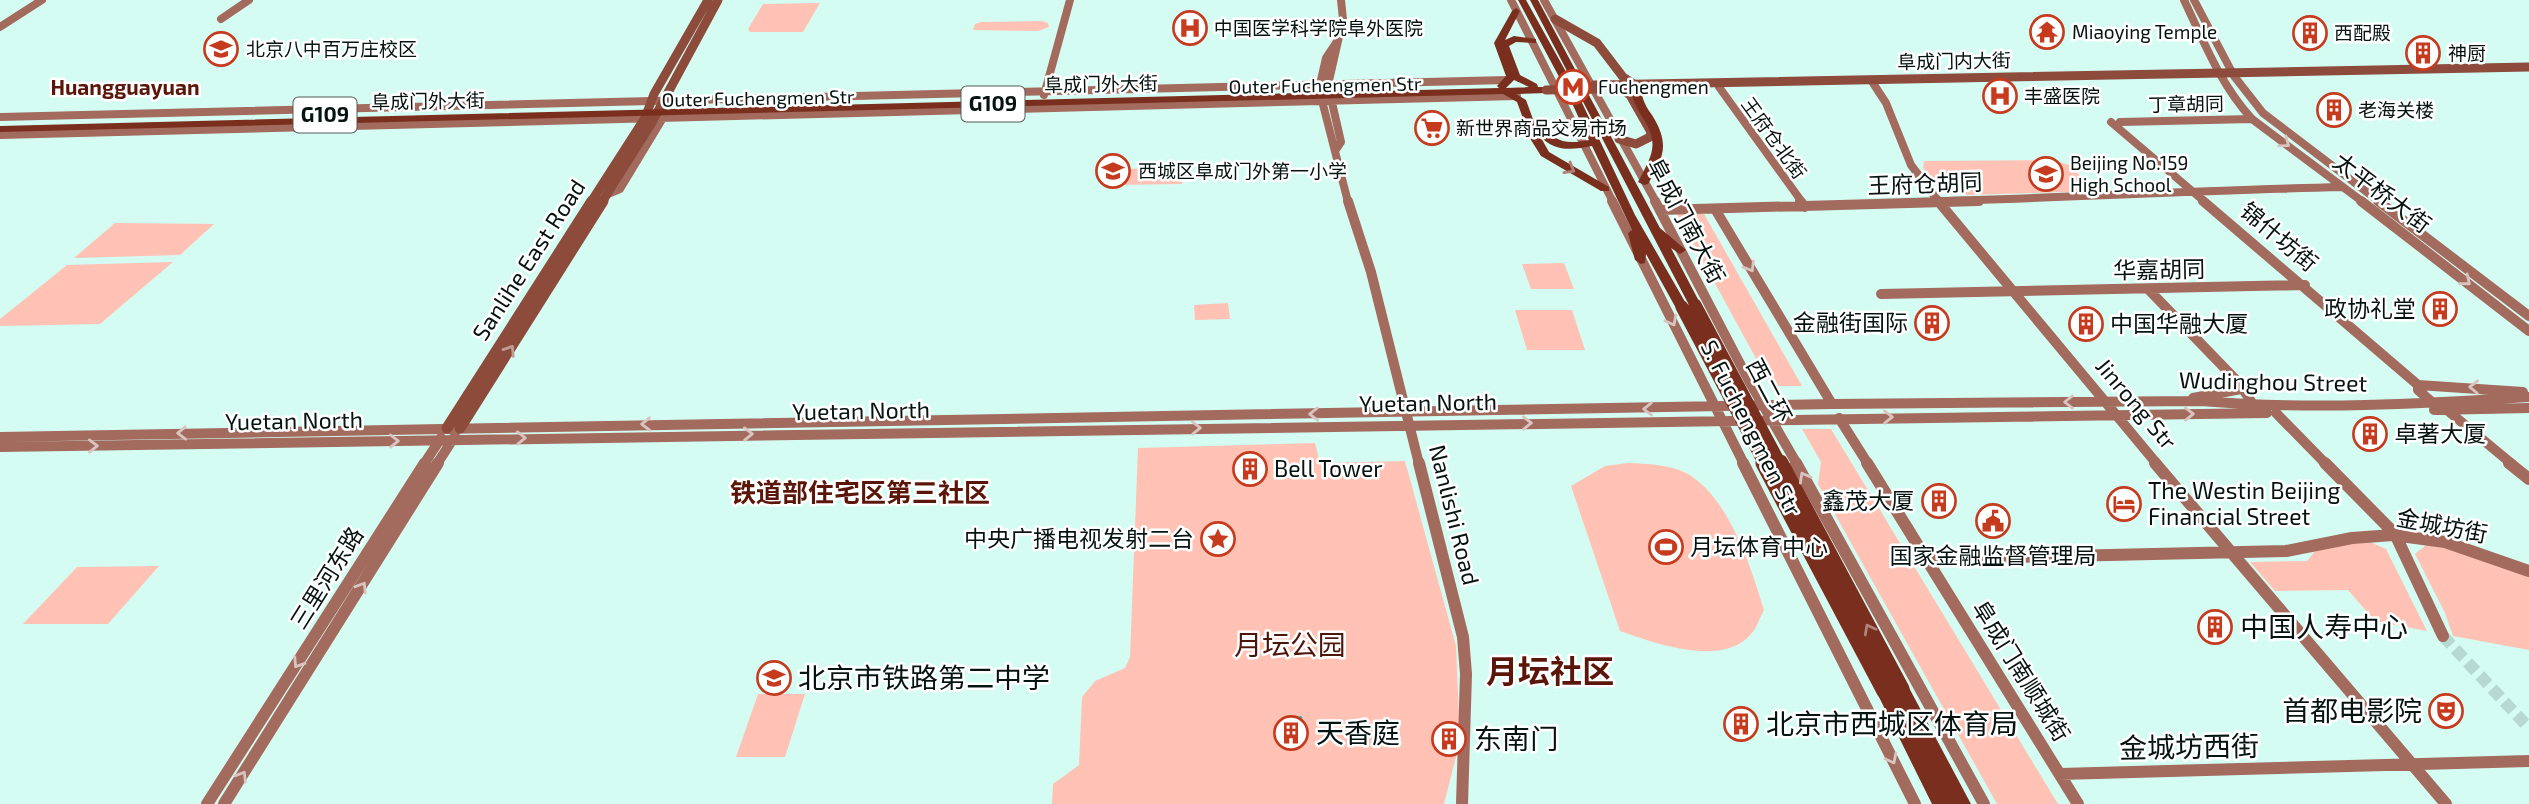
<svg xmlns="http://www.w3.org/2000/svg" width="2529" height="804" font-family="'Exo 2','Noto Sans SC',sans-serif">
  <style>
    .green { fill: #ffc2b4 }
    .water { fill: #44bca8 }
    .lines { fill: none; stroke-linecap: round; stroke-linejoin: round }
    .secondary-tunnel { stroke: #b6d9d1; stroke-width: 12; stroke-dasharray: 12 6; stroke-linecap: butt }
    .secondary-far2 { stroke: #a36b5e; stroke-width: 8 }
    .secondary-far1 { stroke: #a36b5e; stroke-width: 10 }
    .secondary { stroke: #a36b5e; stroke-width: 12 }
    .primary-far1 { stroke: #8d4b3c; stroke-width: 9 }
    .primary { stroke: #8d4b3c; stroke-width: 11 }
    .highway { fill: #7a2e1e; fill-rule: evenodd }
    .primary-bridge { stroke: #8d4b3c; stroke-width: 9 }
    .highway-bridge-far1 { stroke: #7a2e1e; stroke-width: 13 }
    .highway-bridge { stroke: #7a2e1e; stroke-width: 17 }
    .oneway { stroke: #dac4bf }
    .oneway2 { stroke: #af8278 }
    .oneway3 { stroke: #c09c94 }
    .labels { text-anchor: middle; stroke-width: 5; stroke-linejoin: round; paint-order: stroke }
    .far-poi-label { font-size: 19px; fill: #061411; stroke: #fff; text-anchor: start }
    .far-street-label { font-size: 19px; fill: #061411; stroke: #fff }
    .far-quarter-label { font-size: 21px; font-weight: bold; fill: #5a1709; stroke: #fff }
    .shield { fill: #fff; stroke: #515a58; stroke-width: 2 }
    .shield-label { font-size: 21px; font-weight: bold; fill: #061411 }
    .street-label { font-size: 23px; fill: #061411; stroke: #fff }
    .poi-label { font-size: 23px; fill: #061411; stroke: #fff; text-anchor: start }
    .quarter-label { font-size: 26px; font-weight: bold; fill: #5a1709; stroke: #fff }
    .near-poi-label { font-size: 28px; fill: #061411; stroke: #fff; text-anchor: start }
    .near-park-label { font-size: 28px; fill: #4c160b; stroke: #fff }
    .near-street-label { font-size: 28px; fill: #061411; stroke: #fff }
    .near-quarter-label { font-size: 32px; font-weight: bold; fill: #5a1709; stroke: #fff }
  </style>
  <rect width="100%" height="100%" fill="#d5fcf3"/>
  <path class="green" d="M820,3L803,32H750L748,29L763,4Z
    M1042,21L1048,23L1049,27L1038,31L973,30L975,24L981,22Z
    M2051,160L2070,165L2095,191L1967,195L1940,188L1923,168L1924,161Z
    M1183,168L1182,184L1111,185L1113,169Z
    M1677,214H1704L1802,386H1771Z
    M115,223L214,224L180,255L74,258Z
    M173,262L100,324L0,326V319L67,265Z
    M1564,263L1574,289H1531L1522,264Z
    M1228,303L1230,319L1195,320L1194,305Z
    M1515,310H1572L1585,350H1527Z
    M1802,429H1831L2058,804H1997L1818,484L1821,462Z
    M1315,443L1320,463L1405,461L1456,646L1460,741L1444,804H1052L1053,784L1079,765L1082,697L1095,681L1125,668L1130,657L1138,448Z
    M1628,463C1647,464 1668,464 1686,473C1728,495 1751,567 1764,610C1760,617 1757,628 1751,634C1723,668 1654,643 1620,631L1571,486L1605,466Z
    M2351,542H2370L2386,549L2427,631L2375,621L2348,590L2275,591L2250,562L2307,561L2315,551Z
    M2426,545L2442,547L2529,576V650L2453,636L2445,613L2415,554Z
    M159,566L108,624H23L77,567Z
    M758,694H805L785,757H736Z"/>
  <path class="water" d="M1302,716L1306,740L1281,742L1278,724L1292,723V717Z"/>
  <g class="lines">
    <path class="secondary-tunnel" d="M2443,636L2529,728"/>
    <path class="secondary-far2" d="M1511,0L1613,202
      M1544,0L1656,202
      M2184,0C2204,42 2220,84 2252,119L2363,202
      M2194,0L2234,76L2263,113L2380,202
      M221,19L249,0
      M0,27L42,0
      M1338,40L1326,58L1319,89L1348,202
      M1871,80L1886,103L1911,165L1939,202
      M1719,87L1802,202
      M1044,95L1070,0
      M0,117L1508,80
      M2111,122L2205,202
      M2120,122L2252,119
      M0,135L1517,96
      M1335,151L1341,142L1328,85L1343,19L1341,0
      M608,194L620,189L666,113
      M1919,202C2061,198 2202,190 2343,187"/>
    <path class="secondary-far1" d="M1348,201L1371,272L1419,464
      M1612,201L1744,464
      M1655,201L1749,381L1797,464
      M1800,201L1805,207
      M1938,201L2157,464
      M2203,201L2418,385V390L2433,403
      M2361,201L2529,331
      M2378,201L2529,316
      M1715,209L1832,404
      M1660,210L1979,201
      M2149,290L2239,383L2254,406
      M1881,294L2305,285
      M2418,385L2523,392
      M2193,398L2241,389
      M2434,410L2529,408
      M2447,410L2512,464
      M2276,413L2326,464
      M1839,418L1868,464
      M0,437L1832,404L2201,401C2310,410 2420,404 2529,397
      M0,447L2267,413
      M424,464L441,438
      M437,464L455,436"/>
    <path class="secondary" d="M1419,463L1463,637L1466,674L1462,804
      M1743,463L1915,804
      M1796,463L1984,804
      M1867,463L2078,804
      M2155,463L2446,804
      M2325,463L2395,534L2443,636
      M2509,463L2529,479
      M1927,559L2286,551L2352,538L2393,535L2445,542L2529,571
      M2060,774L2529,761
      M207,804L425,463
      M224,804L438,463"/>
    <path class="primary-far1" d="M1555,19L1597,43L1623,77L1634,84
      M1594,85L2529,67
      M1619,139L1636,144L1650,137L1651,132L1630,95L1621,89
      M591,202L645,118L654,94L708,0
      M602,202L651,124L718,0"/>
    <path class="primary" d="M447,428L592,201
      M460,428L603,201"/>
    <path class="highway" d="M1518,0H1526L1575,88L1635,215L1688,307L1687,310H1677L1646,254L1645,263L1641,264L1635,260L1628,233L1632,230L1592,146C1572,150 1554,152 1540,136L1549,152L1609,187V191H1601L1541,156L1531,140L1517,102L1503,94L0,132V126L1499,88L1497,86L1506,76L1494,43L1512,11L1516,8L1520,11L1505,40L1514,36L1536,39V43L1516,42L1509,46L1520,75L1537,84L1538,87H1546L1551,90L1546,93L1516,94L1526,100L1534,122H1541C1554,142 1565,145 1589,140L1565,88ZM1514,80L1529,87L1506,88Z
      M1530,0H1538L1660,228L1686,250L1680,254L1671,248L1701,305L1700,308H1690L1689,305Z
      M1636,86L1641,89C1642,99 1646,107 1652,115C1670,144 1664,157 1648,184L1644,185L1638,182C1653,153 1660,144 1641,115C1636,106 1632,99 1631,89Z
      M773,95L798,99L803,102L798,105L769,100V96Z
      M1901,682L1907,684L1971,804H1932L1876,691L1879,686L1885,684L1892,688L1895,684Z"/>
    <path class="primary-bridge" d="M1546,90L1597,89"/>
    <path class="highway-bridge-far1" d="M1695,305L1780,464
      M1682,307L1765,464"/>
    <path class="highway-bridge" d="M1764,463L1885,691
      M1780,463L1901,689"/>
  </g>
  <defs><path id="oneway-chevron" d="M-2-3.5L2.5 0L-2 3.5" fill="none" stroke-width="1.6" stroke-linecap="round" stroke-linejoin="round" transform="scale(1.75)"/></defs>
  <g class="oneway">
    <use href="#oneway-chevron" transform="translate(2285 143) rotate(37)"/>
    <use href="#oneway-chevron" transform="translate(1750 267) rotate(59)"/>
    <use href="#oneway-chevron" transform="translate(2466 281) rotate(39)"/>
    <use href="#oneway-chevron" transform="translate(1672 321) rotate(63)"/>
    <use href="#oneway-chevron" transform="translate(2474 387) rotate(-178)"/>
    <use href="#oneway-chevron" transform="translate(2069 402) rotate(180)"/>
    <use href="#oneway-chevron" transform="translate(1648 409) rotate(179)"/>
    <use href="#oneway-chevron" transform="translate(1314 414) rotate(179)"/>
    <use href="#oneway-chevron" transform="translate(2189 414) rotate(-1)"/>
    <use href="#oneway-chevron" transform="translate(1888 417) rotate(-1)"/>
    <use href="#oneway-chevron" transform="translate(1527 423) rotate(-1)"/>
    <use href="#oneway-chevron" transform="translate(646 424) rotate(179)"/>
    <use href="#oneway-chevron" transform="translate(1196 428) rotate(-1)"/>
    <use href="#oneway-chevron" transform="translate(182 433) rotate(179)"/>
    <use href="#oneway-chevron" transform="translate(748 434) rotate(-1)"/>
    <use href="#oneway-chevron" transform="translate(521 438) rotate(-1)"/>
    <use href="#oneway-chevron" transform="translate(394 441) rotate(-1)"/>
    <use href="#oneway-chevron" transform="translate(93 446) rotate(-1)"/>
    <use href="#oneway-chevron" transform="translate(1804 477) rotate(-119)"/>
    <use href="#oneway-chevron" transform="translate(362 587) rotate(-58)"/>
    <use href="#oneway-chevron" transform="translate(298 663) rotate(123)"/>
    <use href="#oneway-chevron" transform="translate(1892 759) rotate(63)"/>
    <use href="#oneway-chevron" transform="translate(242 776) rotate(-59)"/>
  </g>
  <g class="oneway2">
    <use href="#oneway-chevron" transform="translate(1570 169) rotate(30)"/>
    <use href="#oneway-chevron" transform="translate(1869 629) rotate(-118)"/>
  </g>
  <use class="oneway3" href="#oneway-chevron" transform="translate(510 350) rotate(-57)"/>
  <defs>
    <g id="hospital-ring" transform="scale(1.75)"><circle r="9.5" fill="#fff" stroke="#c63b1e" stroke-width="1.5"/><path d="M-5-5h3v3.5h4V-5h3V5h-3V1.5h-4V5h-3Z" fill="#c63b1e"/></g>
    <g id="temple-ring" transform="scale(1.75)"><circle r="9.5" fill="#fff" stroke="#c63b1e" stroke-width="1.5"/><path d="M0-6L5-2H3V0L6.5 2.5H4V6H1.5V3h-3V6H-4V2.5H-6.5L-3 0V-2H-5Z" fill="#c63b1e"/></g>
    <g id="building-ring" transform="scale(1.75)"><circle r="9.5" fill="#fff" stroke="#c63b1e" stroke-width="1.5"/><path d="M-4-6H4V6H1V3H-1V6H-4ZM-2.5-4.3h1.7v1.8h-1.7ZM.8-4.3h1.7v1.8H.8ZM-2.5-1h1.7V.8h-1.7ZM.8-1h1.7V.8H.8Z" fill="#c63b1e"/></g>
    <g id="school-ring" transform="scale(1.75)"><circle r="9.5" fill="#fff" stroke="#c63b1e" stroke-width="1.5"/><path d="M0-5L7-2L0 1L-7-2ZM-4 1L0 2.5L4 1V4Q0 6-4 4Z" fill="#c63b1e"/></g>
    <g id="metro-ring" transform="scale(1.75)"><circle r="9.5" fill="#fff" stroke="#c63b1e" stroke-width="1.5"/><path d="M-5.5 5V-5H-3L0 0L3-5H5.5V5H3V-.5L0 4L-3-.5V5Z" fill="#c63b1e"/></g>
    <g id="supermarket-ring" transform="scale(1.75)"><circle r="9.5" fill="#fff" stroke="#c63b1e" stroke-width="1.5"/><path d="M-6-5.5h2.5l.6 2H6L4.5 2H-2.5L-4.4-4H-6ZM-1.5 3.2a1.3 1.3 0 1 0 .1 0ZM3 3.2a1.3 1.3 0 1 0 .1 0Z" fill="#c63b1e"/></g>
    <g id="hotel-ring" transform="scale(1.75)"><circle r="9.5" fill="#fff" stroke="#c63b1e" stroke-width="1.5"/><path d="M-6-4.5h1.5V1H6V5H4.5V3h-9V5H-6ZM-4 0a1.8 1.8 0 1 1 3.6 0ZM.5 0V-2.5h3Q6-2.5 6 0Z" fill="#c63b1e"/></g>
    <g id="civic-ring" transform="scale(1.75)"><circle r="9.5" fill="#fff" stroke="#c63b1e" stroke-width="1.5"/><path d="M-.6-6.5H3V-4.5H.6V-3L4-1V1h2V6H-6V1h2V-1L-.6-3ZM-1.2 2.5V6h2.4V2.5Z" fill="#c63b1e"/></g>
    <g id="sight-ring" transform="scale(1.75)"><circle r="9.5" fill="#fff" stroke="#c63b1e" stroke-width="1.5"/><path d="M0-6L1.8-2.2L6-1.7L2.9 1.2L3.7 5.4L0 3.3L-3.7 5.4L-2.9 1.2L-6-1.7L-1.8-2.2Z" fill="#c63b1e"/></g>
    <g id="stadium-ring" transform="scale(1.75)"><circle r="9.5" fill="#fff" stroke="#c63b1e" stroke-width="1.5"/><path d="M0-5a6.5 5 0 1 0 0 10a6.5 5 0 1 0 0-10ZM-3.5-1.8h7v3.6h-7Z" fill="#c63b1e"/></g>
    <g id="theatre-ring" transform="scale(1.75)"><circle r="9.5" fill="#fff" stroke="#c63b1e" stroke-width="1.5"/><path d="M-5-5.5Q0-4 5-5.5V0Q5 5 0 6Q-5 5-5 0ZM-3.3-2.5H-1v1.5H-3.3ZM1-2.5H3.3v1.5H1ZM-2.8 1Q0 5.5 2.8 1Z" fill="#c63b1e"/></g>
  </defs>
  <g fill-rule="evenodd">
    <use href="#hospital-ring" x="1190" y="28"/>
    <use href="#temple-ring" x="2047" y="32"/>
    <use href="#building-ring" x="2310" y="33"/>
    <use href="#school-ring" x="221" y="49"/>
    <use href="#building-ring" x="2423" y="53"/>
    <use href="#metro-ring" x="1573" y="87"/>
    <use href="#hospital-ring" x="2000" y="96"/>
    <use href="#building-ring" x="2334" y="110"/>
    <use href="#supermarket-ring" x="1432" y="128"/>
    <use href="#school-ring" x="1113" y="171"/>
    <use href="#school-ring" x="2046" y="174"/>
    <use href="#building-ring" x="2440" y="309"/>
    <use href="#building-ring" x="1932" y="323"/>
    <use href="#building-ring" x="2086" y="324"/>
    <use href="#building-ring" x="2370" y="434"/>
    <use href="#building-ring" x="1250" y="469"/>
    <use href="#building-ring" x="1939" y="501"/>
    <use href="#hotel-ring" x="2124" y="504"/>
    <use href="#civic-ring" x="1993" y="521"/>
    <use href="#sight-ring" x="1218" y="539"/>
    <use href="#stadium-ring" x="1666" y="547"/>
    <use href="#building-ring" x="2215" y="627"/>
    <use href="#school-ring" x="774" y="678"/>
    <use href="#theatre-ring" x="2446" y="711"/>
    <use href="#building-ring" x="1741" y="724"/>
    <use href="#building-ring" x="1291" y="733"/>
    <use href="#building-ring" x="1449" y="739"/>
  </g>
  <g class="labels">
    <g class="far-poi-label">
      <text x="1214" y="35">中国医学科学院阜外医院</text>
      <text x="2072" y="39">Miaoying Temple</text>
      <text x="2334" y="40">西配殿</text>
      <text x="246" y="56">北京八中百万庄校区</text>
      <text x="2448" y="60">神厨</text>
      <text x="1598" y="94">Fuchengmen</text>
      <text x="2024" y="103">丰盛医院</text>
      <text x="2358" y="117">老海关楼</text>
      <text x="1456" y="135">新世界商品交易市场</text>
      <text x="2070" y="170">Beijing No.159<tspan x="2070" dy="22">High School</tspan></text>
      <text x="1138" y="178">西城区阜成门外第一小学</text>
    </g>
    <g class="far-street-label">
      <text transform="translate(1954 61) rotate(-1)" y="7">阜成门内大街</text>
      <text transform="translate(1101 84) rotate(-1)" y="7">阜成门外大街</text>
      <text transform="translate(1325 85) rotate(-1)" y="7">Outer Fuchengmen Str</text>
      <text transform="translate(758 98) rotate(-1)" y="7">Outer Fuchengmen Str</text>
      <text transform="translate(428 101) rotate(-1)" y="7">阜成门外大街</text>
      <text transform="translate(2186 104) rotate(-1)" y="7">丁章胡同</text>
      <text transform="translate(1774 138) rotate(54)" y="7">王府仓北街</text>
    </g>
    <g class="far-quarter-label">
      <text x="125" y="95">Huangguayuan</text>
    </g>
    <g class="shield">
      <rect x="961.5" y="86.5" width="63" height="35" rx="5"/>
      <rect x="293.5" y="97.5" width="63" height="35" rx="5"/>
    </g>
    <g class="shield-label">
      <text x="993" y="111">G109</text>
      <text x="325" y="122">G109</text>
    </g>
    <g class="street-label">
      <text transform="translate(1925 184) rotate(-2)" y="8">王府仓胡同</text>
      <text transform="translate(2382 193) rotate(37)" y="8">太平桥大街</text>
      <text transform="translate(1686 221) rotate(62)" y="8">阜成门南大街</text>
      <text transform="translate(2279 237) rotate(40)" y="8">锦什坊街</text>
      <text transform="translate(529 260) rotate(-57)" y="8">Sanlihe East Road</text>
      <text transform="translate(2159 270) rotate(-1)" y="8">华嘉胡同</text>
      <text transform="translate(2273 382) rotate(1)" y="8">Wudinghou Street</text>
      <text transform="translate(1769 391) rotate(62)" y="8">西二环</text>
      <text transform="translate(1428 403) rotate(-1)" y="8">Yuetan North</text>
      <text transform="translate(2136 404) rotate(50)" y="8">Jinrong Str</text>
      <text transform="translate(861 411) rotate(-1)" y="8">Yuetan North</text>
      <text transform="translate(294 421) rotate(-1)" y="8">Yuetan North</text>
      <text transform="translate(1751 428) rotate(63)" y="8">S. Fuchengmen Str</text>
      <text transform="translate(1454 515) rotate(76)" y="8">Nanlishi Road</text>
      <text transform="translate(2442 526) rotate(11)" y="8">金城坊街</text>
      <text transform="translate(327 578) rotate(-58)" y="8">三里河东路</text>
      <text transform="translate(2021 671) rotate(58)" y="8">阜成门南顺城街</text>
    </g>
    <g class="poi-label">
      <text x="2416" y="317" text-anchor="end">政协礼堂</text>
      <text x="1908" y="331" text-anchor="end">金融街国际</text>
      <text x="2110" y="332">中国华融大厦</text>
      <text x="2394" y="442">卓著大厦</text>
      <text x="1274" y="477">Bell Tower</text>
      <text x="2148" y="499">The Westin Beijing<tspan x="2148" dy="26">Financial Street</tspan></text>
      <text x="1914" y="509" text-anchor="end">鑫茂大厦</text>
      <text x="1194" y="547" text-anchor="end">中央广播电视发射二台</text>
      <text x="1690" y="555">月坛体育中心</text>
      <text x="1993" y="564" text-anchor="middle">国家金融监督管理局</text>
    </g>
    <g class="quarter-label">
      <text x="860" y="502">铁道部住宅区第三社区</text>
    </g>
    <g class="near-poi-label">
      <text x="2240" y="637">中国人寿中心</text>
      <text x="798" y="688">北京市铁路第二中学</text>
      <text x="2422" y="721" text-anchor="end">首都电影院</text>
      <text x="1766" y="734">北京市西城区体育局</text>
      <text x="1316" y="743">天香庭</text>
      <text x="1474" y="749">东南门</text>
    </g>
    <g class="near-park-label">
      <text x="1290" y="655">月坛公园</text>
    </g>
    <g class="near-street-label">
      <text transform="translate(2189 747) rotate(-1)" y="10">金城坊西街</text>
    </g>
    <g class="near-quarter-label">
      <text x="1550" y="683">月坛社区</text>
    </g>
  </g>
</svg>
